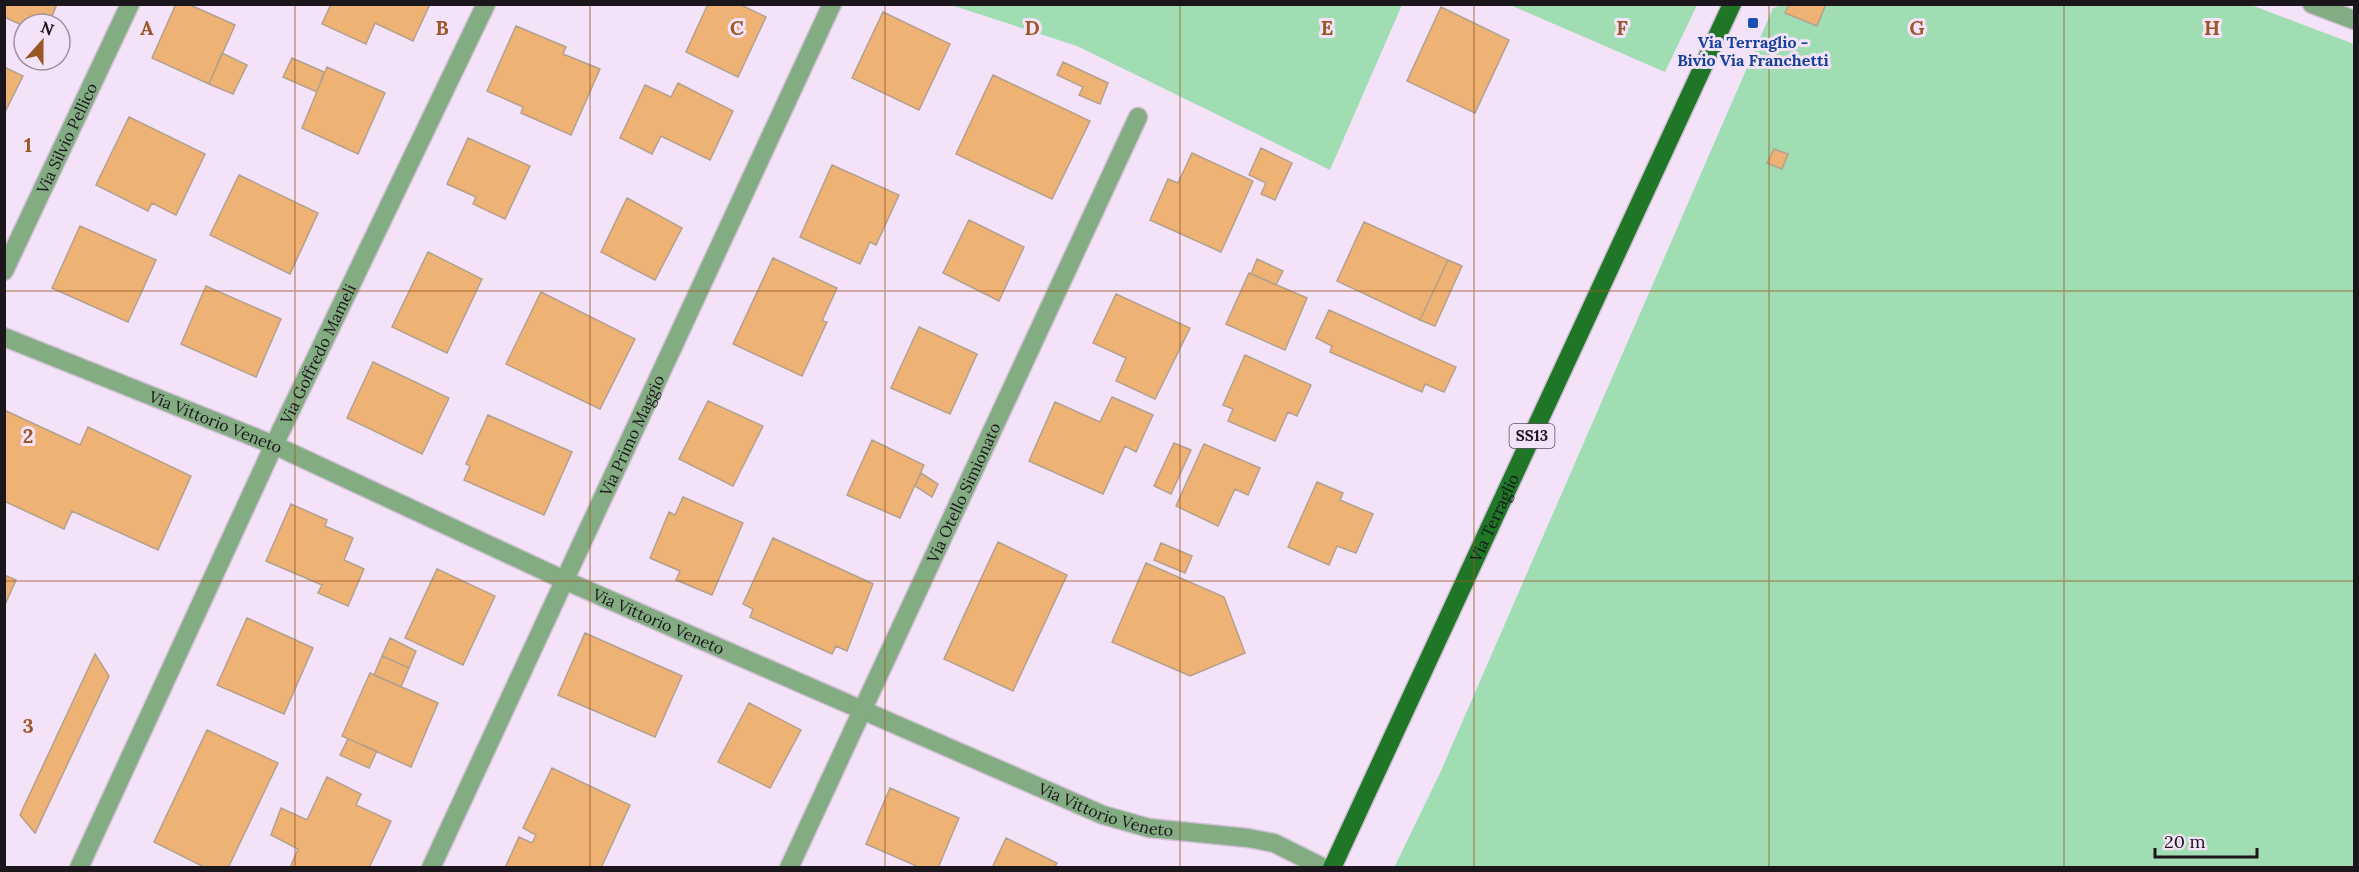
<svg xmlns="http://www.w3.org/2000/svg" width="2359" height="872" font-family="Lora,serif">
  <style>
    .green { fill: #a1ddb3 }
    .building { fill: #efb275; stroke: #b4a08d; stroke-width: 1.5 }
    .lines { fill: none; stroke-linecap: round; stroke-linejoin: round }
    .minor-casing { stroke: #d0c1d5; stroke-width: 21 }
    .major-casing { stroke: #d0c1d5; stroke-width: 21 }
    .minor { stroke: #83ac82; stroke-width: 18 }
    .major { stroke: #1f7626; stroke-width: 18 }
    .grid { fill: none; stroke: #995726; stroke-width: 1.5; stroke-opacity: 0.55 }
    .transit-dot { fill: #1a4fb4; stroke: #f3e2f8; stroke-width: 2 }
    .labels { text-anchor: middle; stroke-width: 6; stroke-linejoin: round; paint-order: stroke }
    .shield { fill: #f3e2f8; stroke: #5c525e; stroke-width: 1.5 }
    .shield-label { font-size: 15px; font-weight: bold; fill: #1b151c }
    .transit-label { font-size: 16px; font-weight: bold; fill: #164399; stroke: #f3e2f8 }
    .street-label { font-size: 16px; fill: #1b151c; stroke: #f3e2f8 }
    .grid-label { font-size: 20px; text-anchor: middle; font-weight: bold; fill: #995726; stroke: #f3e2f8; stroke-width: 6; stroke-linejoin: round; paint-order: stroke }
  </style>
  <rect width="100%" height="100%" fill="#f3e2f8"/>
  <path class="green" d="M1785,4L2251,5L2354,44V867L1394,868L1440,773L1773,8Z
    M951,5H1402L1330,170L1077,46Z
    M1510,5H1697L1665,72Z"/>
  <path class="building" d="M4,4H57L49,24H40L29,19L24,26L4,17Z
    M176,4H188L235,25L209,84L152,58Z
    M331,4H430L413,41L375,23L366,44L322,24Z
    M708,4H739L766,17L738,77L686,52Z
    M1789,4H1826L1817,26L1785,13Z
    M1441,7L1509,40L1475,113L1407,81Z
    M883,12L950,44L919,110L852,78Z
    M516,26L566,47L563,54L600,69L571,135L521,113L523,107L487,91Z
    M222,53L247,65L233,94L209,84Z
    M292,58L324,72L317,92L283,77Z
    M1063,62L1108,83L1100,104L1079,95L1083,87L1057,75Z
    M4,67L23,76L4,114Z
    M327,67L385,93L358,154L302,128Z
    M993,75L1090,121L1052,199L956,154Z
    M678,83L733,111L710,160L661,136L652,154L620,138L645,85L671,97Z
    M129,117L205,154L176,215L152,203L148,211L96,185Z
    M468,138L530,166L505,219L473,204L476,197L447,184Z
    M1261,148L1292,163L1275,200L1261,194L1266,183L1249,175Z
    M1774,149L1788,154L1782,169L1767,163Z
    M1192,153L1253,181L1221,252L1150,220L1168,179L1178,183Z
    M832,165L899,195L876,245L870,242L860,264L800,237Z
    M239,175L318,213L290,274L210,235Z
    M627,198L682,228L655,280L601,252Z
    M969,220L1024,247L999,301L943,273Z
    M1364,222L1448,260L1420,320L1337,281Z
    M80,226L156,260L128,322L52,288Z
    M428,252L482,279L447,353L392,327Z
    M773,258L837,288L822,321L827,322L802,376L733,344Z
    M1257,259L1283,271L1276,285L1251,274Z
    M1448,260L1462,266L1435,326L1420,320Z
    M1249,273L1307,298L1285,350L1226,324Z
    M206,286L281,319L256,377L181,344Z
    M541,292L635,339L600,409L506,364Z
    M1116,294L1190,328L1155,399L1116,381L1126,358L1093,343Z
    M1329,310L1456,367L1444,392L1425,384L1422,392L1330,352L1332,346L1316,338Z
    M919,327L977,354L950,414L891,388Z
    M1245,355L1311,385L1297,416L1288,412L1275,441L1228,421L1233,409L1223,405Z
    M373,362L449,398L422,454L347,418Z
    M1112,397L1153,415L1136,452L1125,446L1103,494L1029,461L1055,402L1100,422Z
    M708,401L763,426L733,486L679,459Z
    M4,410L80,445L88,427L191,476L158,550L72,511L64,529L4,501Z
    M488,415L572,452L544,515L464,480L470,466L466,464Z
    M872,440L924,465L900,518L847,495Z
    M1174,443L1191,450L1171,494L1154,486Z
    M1204,444L1260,468L1248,495L1235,489L1218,526L1176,506Z
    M921,473L938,484L932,497L915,486Z
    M1317,482L1343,493L1340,500L1373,514L1356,553L1337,546L1329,565L1288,547Z
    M683,497L743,523L712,595L676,580L680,571L650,558L669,512L675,515Z
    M291,504L327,520L325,526L353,538L344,560L364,569L348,606L318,593L322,585L266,561Z
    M773,538L873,584L847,651L836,646L832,654L750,617L753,609L743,604Z
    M998,542L1067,575L1013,691L944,659Z
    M1161,543L1192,556L1185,573L1154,560Z
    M1146,563L1224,597L1245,653L1190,676L1112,642Z
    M437,569L495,596L463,665L405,638Z
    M4,575L16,580L4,607Z
    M247,618L313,648L284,714L217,685Z
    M585,633L682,676L655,737L558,695Z
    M390,638L416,651L409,668L382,656Z
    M95,654L109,676L35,833L20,815Z
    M382,656L409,668L401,687L374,675Z
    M370,673L438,703L411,767L342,736Z
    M749,703L801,730L770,788L718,762Z
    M207,730L278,763L228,868H206L154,842Z
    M348,739L377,751L369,768L340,755Z
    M552,768L630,805L601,868H505L519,837L532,843L536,835L523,828Z
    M327,777L361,794L356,805L391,821L369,868H290L298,849L271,835L281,808L307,820Z
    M890,788L959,818L938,868H921L866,844Z
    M1006,838L1057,863L1054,868H992Z"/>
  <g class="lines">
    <g class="minor-casing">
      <g id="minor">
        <path d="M2312,4L2354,20"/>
        <path id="s1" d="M4,271L130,4"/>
        <path id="s2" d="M4,337L274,445L564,580L1103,815L1149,828L1248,838L1274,843L1324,868"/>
        <path id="s3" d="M79,868L274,445L486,4"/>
        <path id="s4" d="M431,868L832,4"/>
        <path id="s5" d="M789,868L1138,117"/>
      </g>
    </g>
    <g class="major-casing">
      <g id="major">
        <path id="s6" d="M1332,868L1732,4"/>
      </g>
    </g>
    <use href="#minor" class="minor"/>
    <use href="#major" class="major"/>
  </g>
  <path class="grid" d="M295,4V868M590,4V868M885,4V868M1180,4V868M1474,4V868M1769,4V868M2064,4V868M4,291H2354M4,581H2354"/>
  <rect class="transit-dot" x="1747" y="17" width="12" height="12" rx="3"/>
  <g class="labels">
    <rect class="shield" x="1509.5" y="424" width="45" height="24" rx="4.5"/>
    <g class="shield-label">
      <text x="1532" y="441">SS13</text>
    </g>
    <g class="transit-label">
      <text x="1753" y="48">Via Terraglio -<tspan x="1753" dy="18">Bivio Via Franchetti</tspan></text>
    </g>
    <g class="street-label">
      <text dy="6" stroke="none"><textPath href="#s1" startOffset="147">Via Silvio Pellico</textPath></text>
      <text dy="6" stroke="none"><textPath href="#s3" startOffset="567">Via Goffredo Mameli</textPath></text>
      <text dy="6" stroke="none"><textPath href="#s2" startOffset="228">Via Vittorio Veneto</textPath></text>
      <text dy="6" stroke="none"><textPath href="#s4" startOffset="477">Via Primo Maggio</textPath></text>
      <text dy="6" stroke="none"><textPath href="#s5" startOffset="414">Via Otello Simionato</textPath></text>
      <text dy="6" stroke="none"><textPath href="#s6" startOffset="386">Via Terraglio</textPath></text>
      <text dy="6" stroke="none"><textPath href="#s2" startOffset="714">Via Vittorio Veneto</textPath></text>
      <text dy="6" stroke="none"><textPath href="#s2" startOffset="1200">Via Vittorio Veneto</textPath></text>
    </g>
  </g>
  <g class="grid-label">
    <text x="147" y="35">A</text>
    <text x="442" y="35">B</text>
    <text x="737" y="35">C</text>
    <text x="1032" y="35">D</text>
    <text x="1327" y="35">E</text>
    <text x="1622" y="35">F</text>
    <text x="1917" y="35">G</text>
    <text x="2212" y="35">H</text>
    <text x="28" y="152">1</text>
    <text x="28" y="443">2</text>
    <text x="28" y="733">3</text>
  </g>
  <rect width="2359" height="872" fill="none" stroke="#1b151c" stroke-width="12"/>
  <g transform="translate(42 42) rotate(21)"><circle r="28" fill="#f3e2f8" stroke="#9d90a0" stroke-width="1.5"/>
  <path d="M0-4.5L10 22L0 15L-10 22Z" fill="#995726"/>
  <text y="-9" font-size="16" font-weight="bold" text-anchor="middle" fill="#1b151c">N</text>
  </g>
  <path d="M2155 848v9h102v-9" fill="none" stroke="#1b151c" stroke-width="3"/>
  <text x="2164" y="848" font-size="18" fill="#1b151c" stroke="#f3e2f8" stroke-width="4.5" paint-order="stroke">20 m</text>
</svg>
